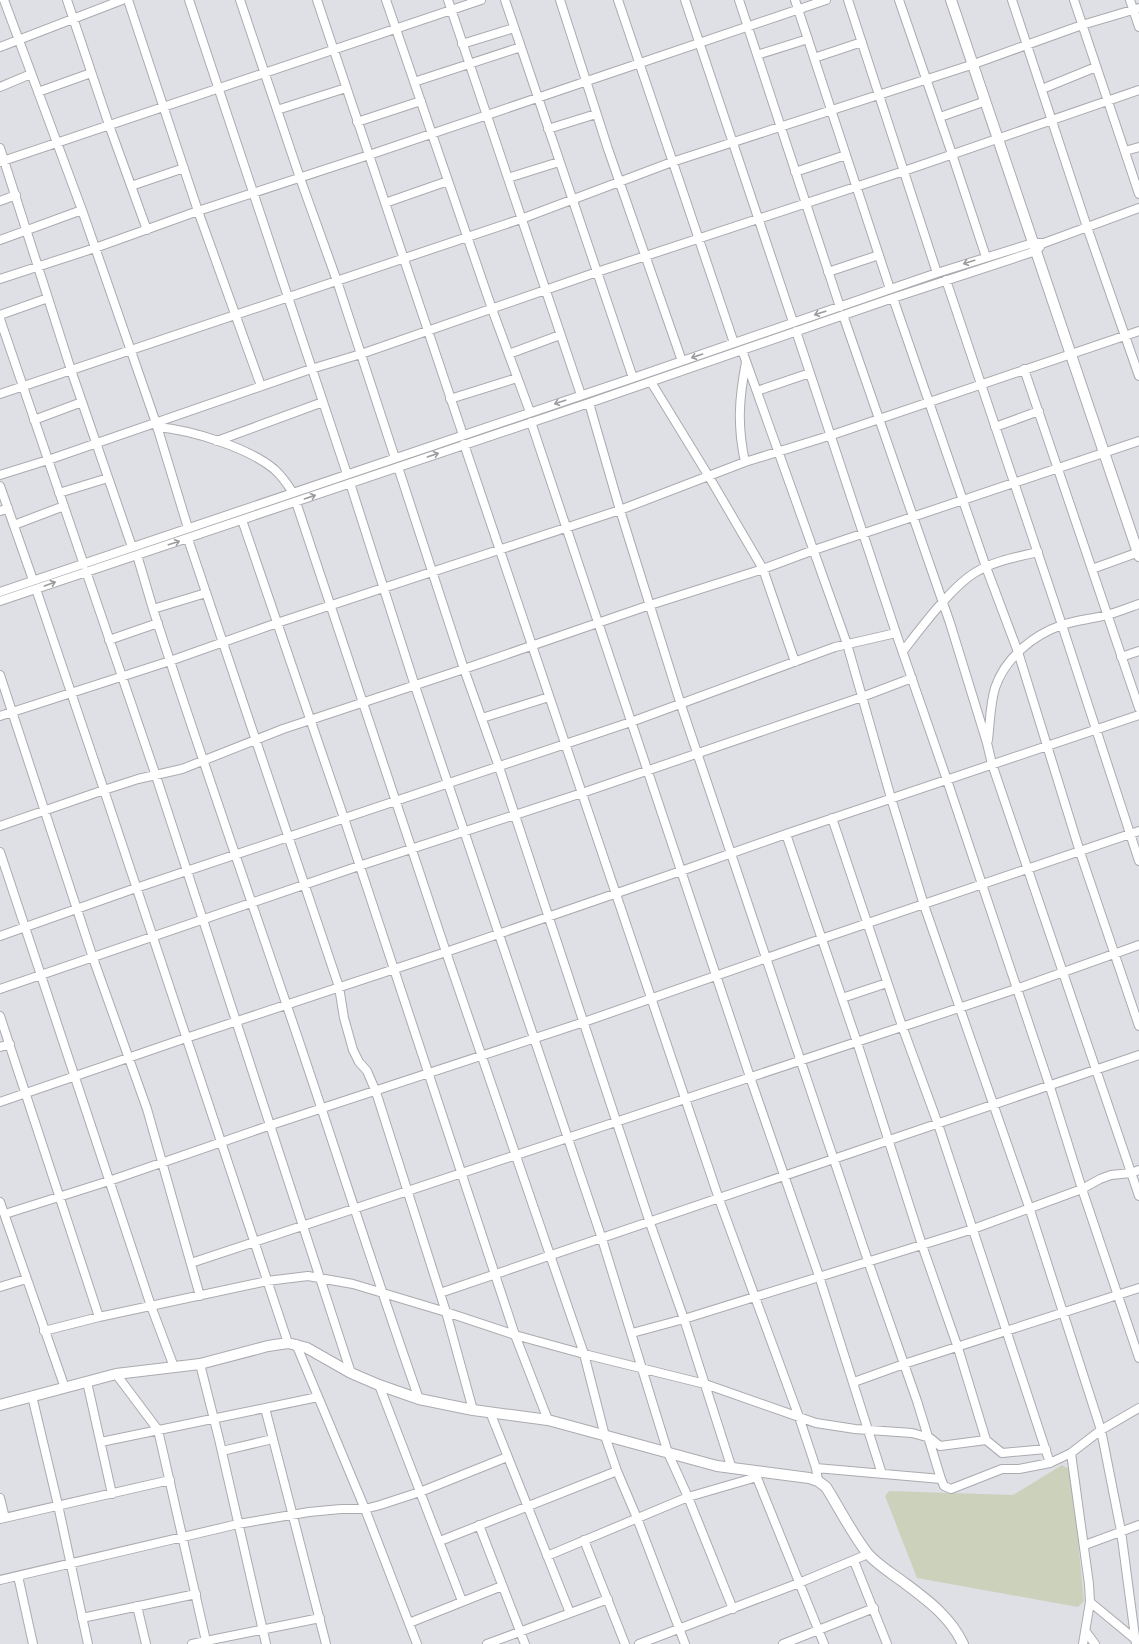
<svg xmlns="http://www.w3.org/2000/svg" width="1139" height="1644" font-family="'Crimson Pro',serif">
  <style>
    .green { fill: #ccd1bc }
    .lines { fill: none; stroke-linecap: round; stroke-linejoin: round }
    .minor-casing { stroke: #aaabb0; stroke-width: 10 }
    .tertiary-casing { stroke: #aaabb0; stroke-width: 12 }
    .minor { stroke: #fff; stroke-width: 8 }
    .tertiary { stroke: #fff; stroke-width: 10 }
    .oneway { stroke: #9c9c9e }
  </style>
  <rect width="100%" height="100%" fill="#dee0e5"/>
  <path class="green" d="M1062,1465L1071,1470L1084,1601L1078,1607L917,1578L885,1496L889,1491L1013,1495Z"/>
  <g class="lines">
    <g class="minor-casing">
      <path id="minor" d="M4,0L82,210L156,423L188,528
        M67,0L109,125L147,230
        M128,0L198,211L261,386
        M189,0L347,474
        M240,0L300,178L337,281L395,458
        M317,0L463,435
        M386,0L492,309L530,412
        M448,0L581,395
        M505,0L633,378
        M560,0L608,149L682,361
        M618,0L734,343
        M685,0L793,322
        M739,0L840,307
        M795,0L890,289
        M848,0L937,273
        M899,0L952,154L986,257
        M1012,0L1087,227L1139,376
        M1074,0L1139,194
        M1130,0L1139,27
        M462,44L514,28
        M0,47L122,0
        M757,55L808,39
        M814,58L862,42
        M414,82L521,47
        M0,87L31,74
        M1042,89L1096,67
        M38,92L91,73
        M277,110L346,88
        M940,117L986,101
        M357,122L421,101
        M548,129L596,114
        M0,148L71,370L132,547
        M1125,151L1139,147
        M0,162L481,0
        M795,172L846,155
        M508,178L559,162
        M131,186L184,168
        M0,201L16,195
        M385,203L448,181
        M0,240L82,210
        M828,272L879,255
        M0,279L95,248L198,211L369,155L826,0
        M946,280L1062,625L1139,861
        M893,298L986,567L1018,652L1080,852L1139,1026
        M0,315L48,298
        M843,315L950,623L987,743L992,764L1139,1196
        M0,319L83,562
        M796,331L896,633L947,780L1050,1087L1082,1189L1139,1358
        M742,350L847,644L891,798L924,905L1029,1207L1101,1430L1121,1531L1136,1644
        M509,354L560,335
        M1024,369L1139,708
        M651,382L708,475L763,569L795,662
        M757,391L810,373
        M0,394L521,219L672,162L974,64L1082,25L1139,8
        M450,399L517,378
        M589,403L620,510L681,705L868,1261L917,1401L941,1479
        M34,420L82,402
        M531,422L750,1077L819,1276L882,1474
        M157,427C191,430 247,447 274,469C282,476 288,485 293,493
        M995,427L1039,411
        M217,441L323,402
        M464,444L719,1199L799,1417L816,1468L818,1481
        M745,462C737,425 739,399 746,362
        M398,467L464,669L499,767L650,1223L684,1319L732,1469
        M0,475L48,460L311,369L361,354L597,272L904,171L1139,90
        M350,483L415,686L602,1239L668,1453L688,1497L733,1609
        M0,486L33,580
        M59,493L108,478
        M296,502L446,952L584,1354L605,1436L617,1471L637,1518L685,1644
        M0,511L8,508
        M242,520L344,818L515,1335L548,1420
        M14,525L64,506
        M188,539L339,987L344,1018L353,1050L359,1062L367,1071L376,1092L446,1312L473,1410
        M137,555L153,609L206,593
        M1092,569L1139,552
        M86,571C109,640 133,708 156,776C221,975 286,1174 351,1373
        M36,589L104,790L288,1343
        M0,592L633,378L937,273L1033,243H1044L1139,208
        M0,601L589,403L893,298L1036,251L1040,247
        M153,609C196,742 242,874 287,1006C332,1137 373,1269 419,1399
        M109,640L158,623
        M903,651C921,628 952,586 976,572C994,561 1017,557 1038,552
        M1121,657L1139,651
        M0,675L93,958L147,1109L200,1296
        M0,716L170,661L277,623L620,510L745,462L832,435L1139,331
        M482,718L549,697
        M988,740C990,723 990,705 995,688C1005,658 1033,635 1062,625C1076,620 1092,619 1107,615C1118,612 1128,608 1139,604
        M832,818L902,1026L938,1124L1050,1463L1071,1453L1101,1430L1139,1408
        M0,826L104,790L138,779L182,769L283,729L464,669L650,605L763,569L814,550L1139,441
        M786,834L857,1042L922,1245L958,1348L986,1440L1002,1453L1046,1449
        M0,852L151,1306L174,1367
        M0,936L136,888L631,722L835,647L896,633
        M0,989L359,866L582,793L862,697L912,678
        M842,998L887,983
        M0,1016L99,1317
        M0,1047L10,1044
        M0,1102L186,1038L446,952L681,871L786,834L1139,715
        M0,1202L65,1388
        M5,1214L109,1181L271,1125L584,1022L821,939L1139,831
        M191,1263L1016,989L1139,945
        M0,1287L26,1279
        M440,1293L1139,1055
        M44,1331L99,1317L267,1281L308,1276L353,1284L446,1312L515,1335L584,1354L705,1384L816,1423L855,1429L912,1433L930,1438L940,1446L986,1440
        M632,1333L684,1319L973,1229L1082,1189L1100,1179L1111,1175L1131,1173L1139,1170
        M296,1344L365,1509L417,1644
        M200,1364L219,1439L266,1644
        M116,1374L158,1430L206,1641L320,1618
        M87,1382L112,1494
        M854,1382L904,1364L1139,1288
        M379,1385L462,1601
        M32,1396L58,1505L88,1644
        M265,1408L326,1644
        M490,1412L570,1613
        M101,1442L318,1397
        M222,1451L273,1439
        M1071,1453L1089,1584L1090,1602L1083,1644
        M816,1468L941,1479L944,1486L951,1489L1002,1469H1019L1050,1463
        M755,1473L824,1644
        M0,1498L5,1518
        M0,1519L170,1480
        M479,1525L525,1644
        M584,1540L625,1644
        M440,1541L617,1471
        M1085,1545L1139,1525
        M547,1556L688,1497L757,1477
        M854,1561L887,1644
        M18,1576L33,1644
        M0,1580L238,1524L309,1512L341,1509H365L380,1505L420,1492L507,1457
        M1090,1602L1136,1640
        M137,1606L146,1644
        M82,1618L196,1594
        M409,1623L502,1586
        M1086,1632L1095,1644
        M192,1644L206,1641
        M487,1644L608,1599
        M639,1644L799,1583L868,1554
        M783,1644L874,1608"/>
    </g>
    <g class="tertiary-casing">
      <path id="tertiary" d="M951,0L1139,556
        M0,1405L116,1374L200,1364L268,1346L288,1343L307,1348L351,1373L379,1385L419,1399L473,1410L548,1420L717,1466L809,1478L818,1481L826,1487C840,1509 852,1534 868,1554C878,1565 891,1573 902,1581C926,1599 950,1616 963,1644"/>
    </g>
    <use href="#minor" class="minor"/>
    <use href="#tertiary" class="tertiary"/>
  </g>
  <defs><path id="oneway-shaft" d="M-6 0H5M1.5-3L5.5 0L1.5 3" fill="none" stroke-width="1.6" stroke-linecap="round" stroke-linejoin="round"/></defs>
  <g class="oneway">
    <use href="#oneway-shaft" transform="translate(969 262) rotate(162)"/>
    <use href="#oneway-shaft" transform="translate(820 313) rotate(162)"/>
    <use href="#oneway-shaft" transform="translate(697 356) rotate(161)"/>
    <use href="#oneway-shaft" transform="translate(560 402) rotate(162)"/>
    <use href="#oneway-shaft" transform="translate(433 455) rotate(-19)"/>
    <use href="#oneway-shaft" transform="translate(310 497) rotate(-19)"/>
    <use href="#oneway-shaft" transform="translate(174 543) rotate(-18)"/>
    <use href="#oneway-shaft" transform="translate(50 584) rotate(-20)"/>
  </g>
</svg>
